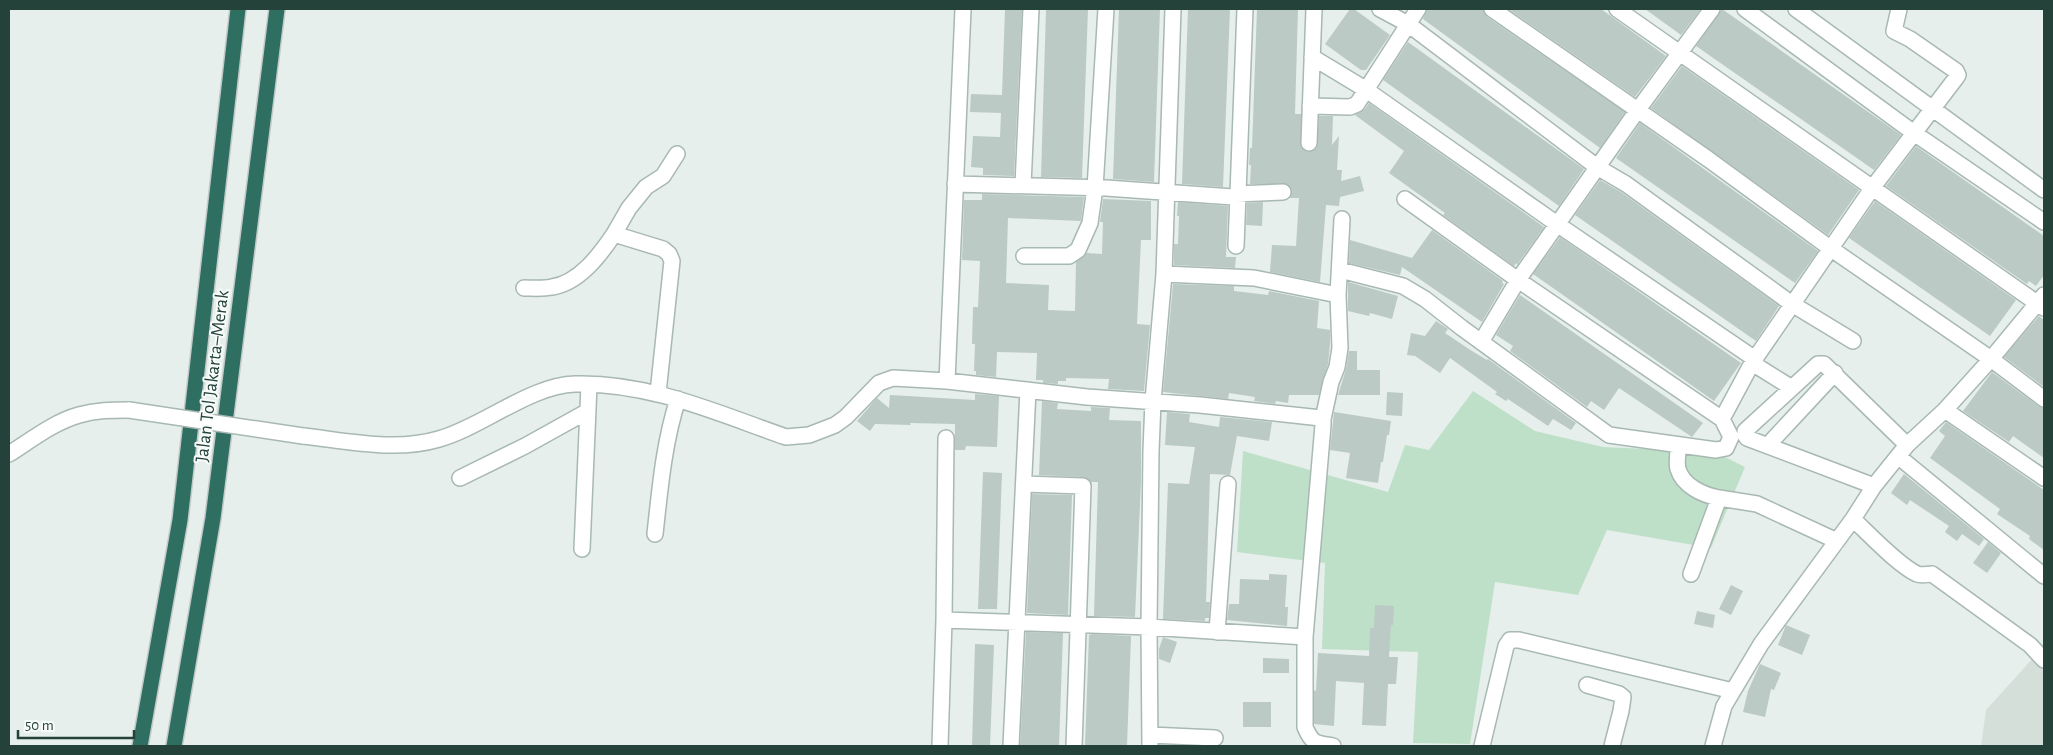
<svg xmlns="http://www.w3.org/2000/svg" width="2053" height="755" font-family="'Alegreya Sans',sans-serif">
  <style>
    .built { fill: #d4dfda }
    .green { fill: #bfe0c8 }
    .building { fill: #bbcac4 }
    .lines { fill: none; stroke-linecap: round; stroke-linejoin: round }
    .minor-casing { stroke: #a8b8b2; stroke-width: 18 }
    .highway-casing { stroke: #c2cac8; stroke-width: 18 }
    .minor { stroke: #fff; stroke-width: 15 }
    .highway { stroke: #2f6f62; stroke-width: 15 }
    .minor-bridge-casing { stroke: #a8b8b2; stroke-width: 18; stroke-linecap: butt }
    .minor-bridge { stroke: #fff; stroke-width: 15 }
    .labels { text-anchor: middle; stroke-width: 4; stroke-linejoin: round; paint-order: stroke }
    .street-label { font-size: 19px; fill: #24423a; stroke: #f7fbf9 }
  </style>
  <rect width="100%" height="100%" fill="#e6efeb"/>
  <path class="built" d="M2044,646V746H1981L1986,710Z"/>
  <path class="green" d="M1473,391L1535,431L1603,447L1715,452L1745,467L1711,548L1607,530L1578,595L1495,582L1470,744L1413,743L1418,652L1322,649L1325,563L1237,552L1243,451L1388,492L1405,445L1429,450Z"/>
  <path class="building" d="M1005,9H1022L1014,176L983,175V168L971,167L973,136L1000,137L1001,113L970,112L971,94L1002,95Z
    M1046,9H1088L1082,178L1041,177Z
    M1119,9H1160L1154,182L1113,179Z
    M1188,9H1230L1223,187L1182,184Z
    M1257,9H1298L1295,114H1301V147L1308,152L1317,148L1319,116H1333L1332,145L1339,136L1337,170H1342L1341,181L1360,176L1364,191L1340,197L1339,206L1326,205L1320,282L1270,272L1272,245L1296,246L1299,198H1290L1292,191L1287,184H1250L1251,165H1249L1250,148H1252Z
    M1350,9H1354L1390,35L1366,70H1361L1325,44Z
    M1427,9H1483L1487,17L1625,112L1600,148L1423,19Z
    M1508,9H1601L1666,56L1635,97Z
    M1645,9H1701L1681,35Z
    M1722,9L1901,135L1874,170L1696,46Z
    M1408,42L1584,169L1559,206L1383,80Z
    M1682,66L1859,190L1828,235L1651,108Z
    M1369,103L1544,227L1517,265L1516,263L1514,266L1443,215L1445,213L1389,173L1404,151L1355,115L1365,109Z
    M1640,123L1818,251L1795,283L1616,158Z
    M1916,146L2044,236V275L2036,286L2029,281L2027,284L1886,186Z
    M1600,180L1621,192L1779,306L1756,341L1575,215Z
    M982,194L1084,197L1081,221L1008,218L1006,283L1049,285L1048,310L1075,311L1076,262L1087,253L1102,254L1103,222H1100L1103,199L1151,201V240H1141L1137,324L1150,325L1144,391L1108,389L1109,379L1066,378V381H1058V384L1043,383V380H1036L1037,353L997,352L996,377L976,375V371H974L975,344H972L973,307H978L980,261L962,260L964,200H982Z
    M1875,201L2016,300L1990,336L1849,238Z
    M1178,202L1228,206L1226,257H1236L1235,268L1174,265V244H1178L1179,216H1177Z
    M1263,202L1262,226L1246,225L1247,203Z
    M1432,230L1503,281L1502,283L1504,284L1482,322L1402,267L1400,275L1349,263L1350,240L1412,258Z
    M1560,237L1741,363L1714,401L1533,274Z
    M1348,282L1398,296L1392,319L1370,313L1369,316L1348,311Z
    M1173,284L1234,286V291L1268,295L1269,291L1319,301L1317,328L1330,330V344L1328,364L1319,395H1289L1288,403L1276,401L1275,404L1254,401L1255,397L1229,393L1228,399L1163,392Z
    M1520,295L1703,423L1692,437L1619,388L1604,410L1591,401L1587,407L1510,351L1513,346L1496,335Z
    M2039,316L2044,320V387L2004,357Z
    M1436,321L1448,329L1445,333L1472,351L1487,360L1488,359L1576,423L1571,430L1553,419L1548,426L1508,399L1506,401L1495,394L1497,392L1450,358L1440,373L1415,356L1407,355L1411,333L1425,336Z
    M1349,351H1357V370H1380V395H1338L1346,369Z
    M1992,372L2038,406L2044,408V458L2013,436L2009,442L1963,411Z
    M1387,392L1403,393L1402,416L1386,415Z
    M975,394L999,396L997,447L966,446L965,450H955V424L910,423L911,425L875,424L870,431L857,421L877,398L889,408L890,395L975,400Z
    M1042,401L1058,403L1057,409L1091,411V407L1110,408L1109,420L1141,421V481L1135,617L1094,616L1098,482H1091L1083,477L1039,475Z
    M1167,412L1190,414L1189,422L1219,427L1220,417L1272,422L1269,441L1237,436L1230,475L1210,474L1206,602H1210L1209,618H1205V621L1163,619L1168,483L1189,484L1195,447L1165,445Z
    M1334,412L1391,421L1389,435H1387L1383,462H1381L1378,483L1346,478L1350,453L1330,450Z
    M1946,422L2044,490V550L2029,539L2030,536L1997,514L2000,509L1930,458L1945,436L1939,431Z
    M983,472L1002,473L997,609H978Z
    M1904,474L1984,539L1979,546L1962,534L1957,541L1945,532L1949,526L1910,500L1907,505L1891,493Z
    M1032,494L1072,495L1068,615L1027,613Z
    M1988,542L2001,553L1987,573L1973,563Z
    M1269,574L1287,575L1285,607H1288L1287,626L1227,620L1229,604H1239L1240,579L1269,580Z
    M1731,585L1743,591L1731,615L1719,609Z
    M1375,605L1394,606L1393,625H1391L1389,657H1398L1396,684H1388L1386,726L1362,725L1364,683L1336,681L1334,726L1314,724V690L1316,691L1318,653L1369,656L1370,628H1374Z
    M1697,611L1715,615L1713,628L1694,624Z
    M1786,625L1810,635L1802,655L1778,645Z
    M1026,632L1063,633L1059,746H1020Z
    M1093,634L1131,636L1127,746H1085L1089,635Z
    M1163,637L1177,642L1170,663L1159,659V649Z
    M975,644L994,645L990,746H972Z
    M1263,658L1289,659V673H1263Z
    M1760,664L1781,673L1774,690L1771,689L1765,717L1743,712L1748,691Z
    M1243,702H1271V727H1243Z"/>
  <g class="lines">
    <g class="minor-casing">
      <path id="minor" d="M1380,9L1408,24L1597,167L1626,184L1792,304L1853,341
        M1492,9L1708,159L1830,248L1991,359L2044,399
        M1617,9L2044,308
        M1745,9L1914,133L2044,222
        M1796,9L2044,190
        M1312,57L1365,89L1557,224L1755,359
        M1310,106L1350,107L1357,104L1418,9
        M1309,143L1314,9
        M955,184L1106,188L1233,197L1236,194L1283,192
        M1023,185L1031,9
        M1405,199L1518,280L1722,419L1752,363L1873,187L1956,78L1958,75L1956,71L1910,39L1894,31L1899,9
        M614,234L629,208L646,187L663,176L677,154
        M1236,246L1245,9
        M1024,256H1069L1078,250L1090,223L1095,188L1106,9
        M1340,270L1403,286L1425,299L1462,328L1609,435L1716,450L1726,448L1731,437L1722,419
        M1164,274L1254,278L1338,295
        M524,288C533,288 543,289 552,287C579,283 600,255 614,234L663,249L669,254L672,261L658,393
        M1481,342L1518,280L1637,111L1712,9
        M1752,363L1792,388
        M947,381L963,9
        M1945,410L2044,478
        M1323,419L1331,382L1337,367L1340,348L1338,295L1342,219
        M303,436C348,441 395,452 439,439C482,427 531,385 575,384C649,382 717,413 786,437L809,435L835,425L846,417L879,383L893,378L947,381L1087,397L1200,405L1321,418L1323,419V425L1305,637V727C1312,744 1316,743 1333,746
        M1679,445C1678,452 1676,461 1678,469C1683,486 1703,495 1719,498
        M1768,445L1835,373
        M9,454C31,440 54,422 79,415C96,410 112,410 129,410
        M1899,457L2044,576
        M460,478L525,446L588,411
        M1024,484L1083,486L1074,746
        M1874,486L1747,438L1745,435V431L1818,364H1824L1907,445
        M1853,519C1869,534 1898,565 1917,574C1922,576 1927,574 1932,574L2030,645L2044,660
        M655,534C660,488 664,442 678,399
        M582,549L589,385
        M1691,574L1719,498L1757,504L1837,541
        M944,620L1149,627L1305,637
        M1217,632L1228,484
        M1587,685L1619,694L1623,697L1621,711L1612,746
        M1151,735L1215,738
        M940,746L944,620L946,438
        M1011,746L1028,390
        M1150,746L1149,627L1151,451L1153,401L1164,274L1173,9
        M1482,746L1506,646L1510,640H1519L1733,691
        M1713,746L1724,706L1761,644L1853,519L1874,486L1907,445L1945,410L1991,359L2044,295"/>
    </g>
    <g class="highway-casing">
      <path id="highway" d="M140,746L180,520L238,9
        M174,746L213,518L277,9"/>
    </g>
    <use href="#minor" class="minor"/>
    <use href="#highway" class="highway"/>
    <g class="minor-bridge-casing">
      <path id="minor-bridge" d="M129,410L303,436"/>
    </g>
    <use href="#minor-bridge" class="minor-bridge"/>
  </g>
  <g class="labels">
    <g class="street-label">
      <text transform="translate(211 376) rotate(-83)" y="7">Jalan Tol Jakarta–Merak</text>
    </g>
  </g>
  <rect width="2053" height="755" fill="none" stroke="#24423a" stroke-width="20"/>
  <path d="M18 730v8h116v-8" fill="none" stroke="#24423a" stroke-width="2.5"/>
  <text x="25" y="730" font-size="15" fill="#24423a" stroke="#f7fbf9" stroke-width="4" paint-order="stroke">50 m</text>
</svg>
